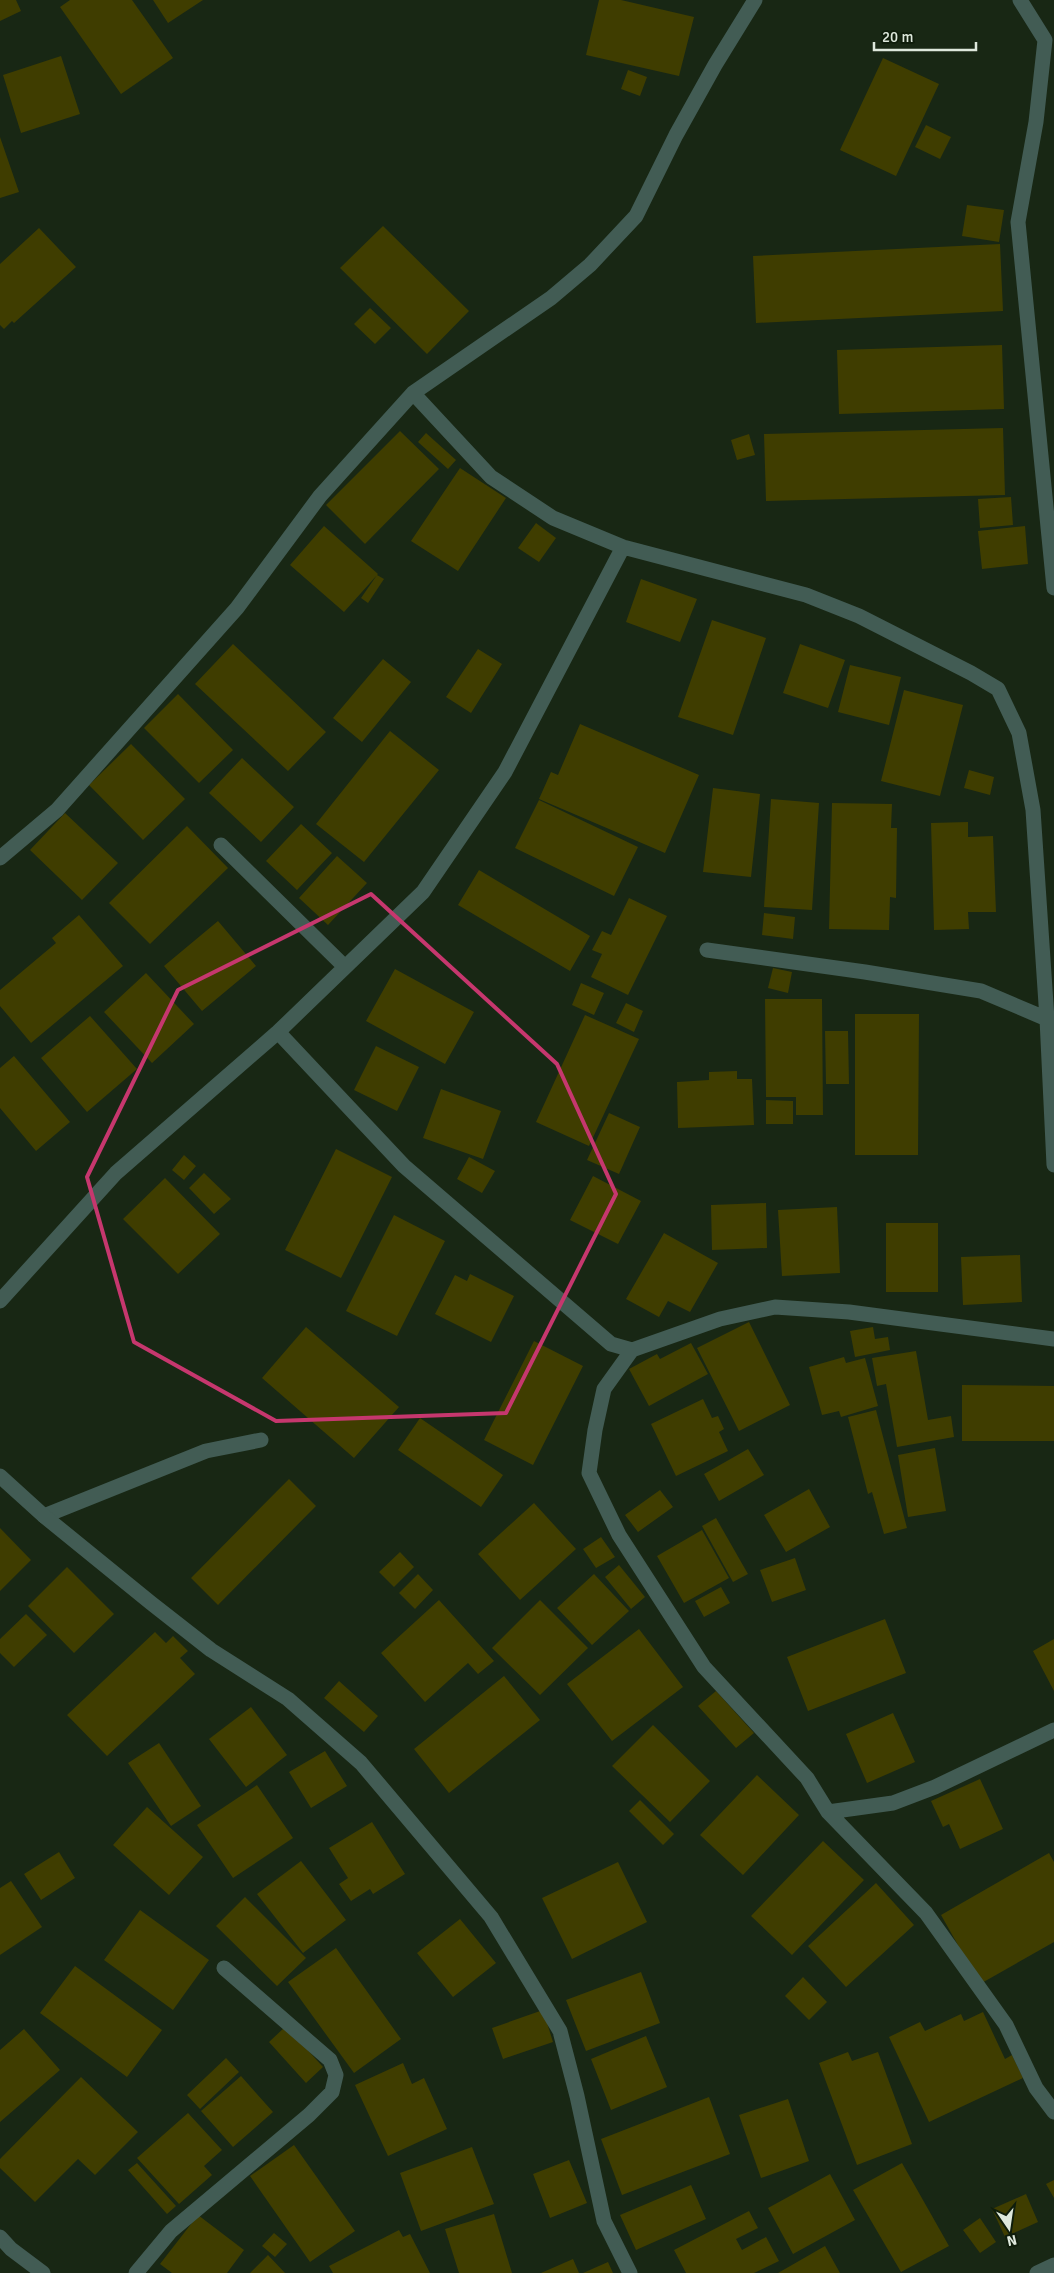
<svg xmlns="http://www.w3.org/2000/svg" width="1054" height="2273" font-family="Signika,sans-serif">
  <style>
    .building { fill: #3f3d00 }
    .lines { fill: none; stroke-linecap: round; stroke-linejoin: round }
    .lane { stroke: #425c54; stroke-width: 15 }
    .street { stroke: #425c54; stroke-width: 15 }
    .marked { fill: none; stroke: #c6376e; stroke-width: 4; stroke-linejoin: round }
  </style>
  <rect width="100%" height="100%" fill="#182714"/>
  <path class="building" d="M0,0H16L21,11L0,21Z
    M70,0H132L173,58L121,94L60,7Z
    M153,0H203L168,23Z
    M599,0H621L694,17L679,76L586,55Z
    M61,56L80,114L21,133L3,75Z
    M883,58L939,84L896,176L840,150Z
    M628,70L647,77L640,96L621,89Z
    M926,125L951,137L940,159L915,147Z
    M0,137L19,192L0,198Z
    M967,205L1004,210L999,242L962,236Z
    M383,226L469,311L427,354L340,268Z
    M39,228L76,267L14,323L12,321L4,329L0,325V264Z
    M1000,244L1003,311L756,323L753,256Z
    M370,308L391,328L375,344L354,324Z
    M1002,345L1004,409L839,414L837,350Z
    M1003,428L1005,495L766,501L764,434Z
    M400,431L439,469L365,544L326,505Z
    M426,433L456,460L448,469L418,442Z
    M749,434L755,455L737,460L731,440Z
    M460,468L506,498L458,571L411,541Z
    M1011,497L1013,525L980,528L978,499Z
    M536,523L556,538L539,562L518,548Z
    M324,526L378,574L344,612L290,565Z
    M1025,526L1028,564L982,569L978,531Z
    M377,575L384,579L368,603L361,598Z
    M641,579L697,599L680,642L626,622Z
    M712,620L766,638L733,735L678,717Z
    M233,644L326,732L288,771L195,684Z
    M800,644L845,660L828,708L783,693Z
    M478,649L502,664L471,713L446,697Z
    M383,659L411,682L362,742L333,718Z
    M850,665L901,677L889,725L838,712Z
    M904,690L963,705L940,796L881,781Z
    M178,694L233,750L199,783L144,728Z
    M580,724L699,775L665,853L539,799L551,772L558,775Z
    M390,731L439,770L364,862L316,824Z
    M131,744L185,799L143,840L89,785Z
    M242,758L294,807L261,842L209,793Z
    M969,770L994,777L990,795L964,788Z
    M713,788L760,794L751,877L703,872Z
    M771,799L819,803L812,910L764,907Z
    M539,800L638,847L614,896L515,848Z
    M832,803L892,804L891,828H897L896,898L890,897L889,930L829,929Z
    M65,813L118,863L82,900L30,850Z
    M968,822V837L993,836L996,912H968L969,929L934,930L931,823Z
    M301,824L332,853L297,890L266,861Z
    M187,826L228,868L150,944L109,903Z
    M337,856L367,883L328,925L299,898Z
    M479,870L590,936L570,971L458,905Z
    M629,898L667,916L628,995L591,977L602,954L592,950L602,931L611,935Z
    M764,913L795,917L793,939L762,935Z
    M79,915L123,966L31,1043L0,1006V990L56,943L52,938Z
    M218,921L256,966L202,1011L164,966Z
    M773,968L792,972L788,993L768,988Z
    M395,969L474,1012L445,1064L366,1021Z
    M146,973L194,1024L152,1063L104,1012Z
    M581,983L604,993L594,1015L572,1005Z
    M765,999H822L823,1115H796V1097H766Z
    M626,1003L643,1011L634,1032L616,1023Z
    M855,1014H919L918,1155H855Z
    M585,1015L639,1039L589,1146L536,1122Z
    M90,1016L137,1069L87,1112L41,1058Z
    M825,1031H848L849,1084H826Z
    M376,1046L419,1067L397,1111L354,1090Z
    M14,1056L70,1122L36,1151L0,1108V1068Z
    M737,1071V1079H752L754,1125L678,1128L677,1082L709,1080V1072Z
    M441,1089L501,1111L483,1159L423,1138Z
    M766,1100L793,1101V1124H766Z
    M609,1113L640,1127L619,1174L587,1160Z
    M336,1149L392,1177L341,1278L285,1250Z
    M184,1155L196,1166L184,1180L172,1170Z
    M469,1157L495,1171L482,1193L457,1179Z
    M204,1173L231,1199L214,1214L189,1188Z
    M593,1176L641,1201L618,1244L570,1220Z
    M165,1178L220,1234L178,1274L123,1219Z
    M766,1203L767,1248L712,1250L711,1205Z
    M837,1207L840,1273L782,1276L778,1210Z
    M394,1215L445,1241L397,1336L346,1311Z
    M886,1223H938V1292H886Z
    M664,1233L718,1263L690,1312L668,1301L659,1317L626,1299Z
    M1020,1255L1022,1302L963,1305L961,1257Z
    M470,1274L514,1296L491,1342L435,1314L455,1275L467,1281Z
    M749,1322L790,1405L739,1431L697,1348Z
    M306,1327L399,1407L354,1458L262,1378Z
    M873,1327L875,1339L888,1337L890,1350L855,1357L850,1331Z
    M534,1341L583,1366L533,1465L484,1440Z
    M691,1343L708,1374L649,1406L629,1369L657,1354L660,1359Z
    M916,1351L928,1420L951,1416L954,1437L897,1447L886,1384L877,1386L872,1358Z
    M844,1357L846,1363L865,1358L878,1406L841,1417L839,1411L822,1415L809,1367Z
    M962,1385L1054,1386V1441H962Z
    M703,1399L712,1418L718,1416L724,1429L719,1432L728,1451L676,1476L651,1424Z
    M876,1410L907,1528L884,1534L872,1492L868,1494L848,1417Z
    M420,1418L503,1475L481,1507L398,1450Z
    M935,1448L946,1511L908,1517L898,1455Z
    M748,1449L764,1475L719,1501L704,1474Z
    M289,1479L316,1506L218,1605L191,1578Z
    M809,1489L830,1527L786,1552L764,1515Z
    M660,1490L673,1507L638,1532L625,1515Z
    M534,1503L576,1549L520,1600L478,1554Z
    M716,1518L748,1574L733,1582L702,1526Z
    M0,1528L31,1560L0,1591Z
    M702,1530L729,1578L684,1603L657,1556Z
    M601,1537L615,1557L596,1568L583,1549Z
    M400,1552L414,1567L394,1587L379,1572Z
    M795,1558L806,1590L772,1602L760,1570Z
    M619,1565L645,1597L631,1609L605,1577Z
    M67,1567L114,1614L74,1653L28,1606Z
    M418,1574L433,1590L415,1609L399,1593Z
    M594,1574L629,1611L592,1645L557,1608Z
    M721,1587L730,1603L704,1617L695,1601Z
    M439,1600L494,1661L478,1674L468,1663L425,1702L381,1653Z
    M540,1600L588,1648L540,1695L492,1648Z
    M26,1614L47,1635L14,1667L0,1653V1639Z
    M885,1619L906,1673L808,1711L787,1657Z
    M639,1629L683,1687L612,1741L567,1684Z
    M155,1632L166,1643L173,1636L188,1651L180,1658L195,1674L107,1756L67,1715Z
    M1054,1639V1691L1033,1651Z
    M504,1676L540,1720L449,1793L414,1749Z
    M339,1681L378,1716L364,1732L324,1698Z
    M716,1691L754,1733L736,1748L698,1706Z
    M251,1707L287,1755L246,1787L209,1739Z
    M893,1713L915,1762L867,1783L846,1734Z
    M653,1725L710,1781L670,1822L612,1766Z
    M159,1743L201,1806L171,1826L128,1763Z
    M325,1751L347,1786L311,1808L289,1772Z
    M757,1775L799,1815L743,1875L700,1835Z
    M980,1779L1003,1829L960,1849L949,1824L943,1827L931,1801Z
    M257,1785L293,1838L233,1878L197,1825Z
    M640,1800L674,1834L663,1845L629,1811Z
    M147,1807L203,1857L169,1895L113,1845Z
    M372,1822L405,1874L373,1894L370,1889L351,1901L339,1884L348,1878L329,1848Z
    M823,1841L864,1880L792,1955L751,1916Z
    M59,1852L75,1878L41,1900L24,1874Z
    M1049,1853L1054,1862V1942L980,1984L941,1915Z
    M301,1861L346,1920L303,1953L257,1894Z
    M618,1862L647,1922L572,1959L542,1898Z
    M11,1881L42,1927L0,1955V1888Z
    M876,1883L914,1925L846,1987L808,1946Z
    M245,1897L306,1958L277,1986L216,1926Z
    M140,1910L209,1960L173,2010L104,1960Z
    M460,1919L496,1963L453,1997L417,1953Z
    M336,1948L401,2039L354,2073L288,1982Z
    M75,1966L162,2030L127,2077L40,2013Z
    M641,1972L660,2023L586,2051L566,2000Z
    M803,1977L827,2002L809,2020L785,1996Z
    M543,2010L553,2042L503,2059L492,2028Z
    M983,2012L1005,2059L1012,2055L1023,2078L929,2122L889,2037L920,2022L925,2031L961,2014L964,2021Z
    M286,2026L323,2067L306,2083L269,2042Z
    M24,2029L60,2070L0,2122V2050Z
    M646,2036L667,2087L611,2110L591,2059Z
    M848,2052L852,2061L878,2052L912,2144L857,2165L819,2063Z
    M226,2058L239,2072L200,2109L187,2095Z
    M403,2063L412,2084L424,2078L447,2129L388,2156L355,2085Z
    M241,2076L273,2112L233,2147L201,2111Z
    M81,2077L138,2132L95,2175L78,2159L35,2202L0,2168V2159Z
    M709,2097L730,2154L622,2195L601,2139Z
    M788,2099L809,2161L761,2178L739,2115Z
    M188,2113L222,2150L204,2166L212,2175L179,2204L137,2158Z
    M294,2145L355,2231L310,2262L250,2176Z
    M472,2147L494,2204L421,2231L400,2173Z
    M569,2160L587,2203L550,2218L533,2174Z
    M137,2163L176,2206L167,2214L128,2170Z
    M902,2163L949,2246L901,2272L853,2190Z
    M830,2174L855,2220L793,2254L768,2208Z
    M1054,2180V2198L1046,2184Z
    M691,2185L706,2219L636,2250L620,2215Z
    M1026,2194L1038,2222L1005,2237L992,2209Z
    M749,2211L758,2228L736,2239L742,2250L766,2237L779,2261L754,2273H686L674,2250Z
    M494,2214L512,2273H459L445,2229Z
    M198,2215L244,2250L227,2273H172L160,2264Z
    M980,2218L996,2242L980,2253L963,2230Z
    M399,2230L403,2237L410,2234L430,2273H333L329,2266Z
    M274,2233L287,2244L275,2257L262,2246Z
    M825,2246L840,2273H778Z
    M268,2255L285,2273H250Z
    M573,2259L579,2273H541Z
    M608,2262L613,2273H583Z"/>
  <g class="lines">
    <path class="lane" d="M44,1516L206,1451L261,1440"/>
    <path class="street" d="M1020,0L1045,40L1036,122L1018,222L1054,588
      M413,393L491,477L553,518L623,547L806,595L859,616L971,673L998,689L1019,733L1033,810L1047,1019L1054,1165
      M221,845L345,967
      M0,858L57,810L237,608L320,496L413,393L551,298L590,265L636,216L676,135L715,65L755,0
      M707,950L865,972L981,991L1047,1019
      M278,1032L404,1166L611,1344L632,1350L720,1319L775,1307L849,1312L1054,1339
      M0,1301L116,1173L278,1032L423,892L505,772L623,547
      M632,1350L604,1389L595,1430L589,1473L619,1535L704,1667L807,1778L828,1812L926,1913L1006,2025L1036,2088L1054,2112
      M0,1476L44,1516L151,1603L211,1650L288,1699L361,1763L491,1917L560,2031L577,2096L604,2221L630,2273
      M828,1812L893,1803L935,1787L1054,1730
      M0,2237L11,2249L43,2273
      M136,2273L171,2231L309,2115L332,2092L336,2075L330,2060L224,1968
      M1037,2273L1054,2265"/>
  </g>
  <path class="marked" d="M371,894L557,1064L616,1194L506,1413L276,1421L134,1342L87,1177L178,990Z"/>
  <g transform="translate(1009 2228) rotate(167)" stroke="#0f1d0b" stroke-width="4" paint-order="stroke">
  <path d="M0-4L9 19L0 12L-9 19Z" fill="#dee8dc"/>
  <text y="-8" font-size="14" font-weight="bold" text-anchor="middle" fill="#dee8dc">N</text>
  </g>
  <path d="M874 42v8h102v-8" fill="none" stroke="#dee8dc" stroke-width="2.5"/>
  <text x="882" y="42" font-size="15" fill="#dee8dc" stroke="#0f1d0b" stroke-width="4" paint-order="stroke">20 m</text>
</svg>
